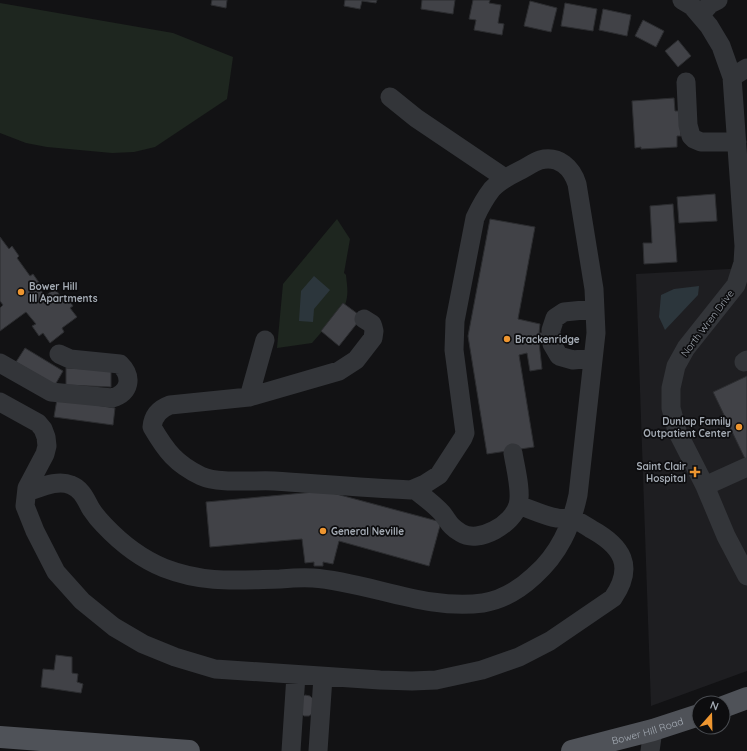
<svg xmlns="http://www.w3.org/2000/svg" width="747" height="751" font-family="Quicksand,sans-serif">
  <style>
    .built { fill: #1e1e21 }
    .green { fill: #1e261f }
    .water { fill: #2c363c }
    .building { fill: #414247; stroke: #2c2d30 }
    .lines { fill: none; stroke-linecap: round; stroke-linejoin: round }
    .minor { stroke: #333539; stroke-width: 19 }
    .major { stroke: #4f5258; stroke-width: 22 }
    .poi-dot { fill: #ee9630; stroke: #0d0d0f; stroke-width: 1.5 }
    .labels { text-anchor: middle; stroke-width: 3.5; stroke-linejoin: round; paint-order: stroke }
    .poi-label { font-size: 10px; font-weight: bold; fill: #a4abb4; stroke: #0d0d0f; text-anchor: start }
    .street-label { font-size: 10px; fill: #a4abb4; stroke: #0d0d0f }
  </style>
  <rect width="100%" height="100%" fill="#121214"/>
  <path class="built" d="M747,268V671L651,706L636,274Z"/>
  <path class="green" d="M0,3L173,33L233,57L227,99L155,147L134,152L112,153L47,147L26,143L0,133Z
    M337,219L350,239L344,273L346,275C347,286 349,294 345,305L312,343L277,348L283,284Z"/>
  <path class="water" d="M314,276L330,290L314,309L313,322L299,321L301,291Z
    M699,286L698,295L665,330L659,317L661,295L674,289Z"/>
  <path class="building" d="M212,0H227L226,8L211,5Z
    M345,0H377L376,3L362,1L360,9L344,6Z
    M422,0H455L453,14L421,9Z
    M473,0H490L489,3L501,5L498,23L504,24L502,35L474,30L476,20L469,19Z
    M530,1L557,8L551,32L524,26Z
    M565,3L597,9L593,31L561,26Z
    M603,9L631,15L627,36L599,30Z
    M643,20L664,31L656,47L635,36Z
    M678,40L691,56L678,67L665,51Z
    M674,98L675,111H679L681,136H677V147L641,149V147L635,148L632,101Z
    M715,194L717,221L679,223L677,197Z
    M673,204L677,262L644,264L643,243H652L650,206Z
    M490,219L535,227L518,319L540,324L539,333H544L545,342H539L542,369L530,371L527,353L519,355L534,447L487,454L468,336Z
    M0,237L9,249L12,246L19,256L17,258L30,276L33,274L40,284L37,285L45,296L55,289L63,299L66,296L73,306L70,308L77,317L62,328L64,332L50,343L43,333L39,336L32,326L36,324L26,312L0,331V308L3,305L0,301Z
    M343,303L362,317L339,346L321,331Z
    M25,348L63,371L55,385L16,362Z
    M66,368L111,370V387L66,385Z
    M747,376V463L713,392Z
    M57,399L115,408L113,425L54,417Z
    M325,491L441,522L429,566L339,541L333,564L323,562V566H314V562L305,563L302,539L210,547L206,502Z
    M56,655L72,657V673L78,674L77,682L83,684L81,693L41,687L43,669L54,670Z
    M305,695L310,696L313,699L312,714L309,716H304L300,712L302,698Z"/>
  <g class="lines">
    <path class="minor" d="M682,0L692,6L709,26L721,46L732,77L744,246L743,263L736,285L686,348L676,366L671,388V408L677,431L705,486L726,536L747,576
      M700,15L710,4L718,0
      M732,77L747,68
      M686,82L688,125L691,136L694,139L701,142H737
      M390,97L416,118L505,178
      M593,358L573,360L559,356L552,344L551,330L555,318L564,312L594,309
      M744,362L747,360
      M0,363L51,392L112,398C130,393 133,377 120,364L70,359L59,354
      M249,397L265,340
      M0,402L38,423L43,429L46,437L47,446L45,454L27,488L25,506L35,531L56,572L82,601L114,627L143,644L175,657L215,669L380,680L412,681L436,680L482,670L519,657L550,641L613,598C635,566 622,546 591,529C586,526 578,520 572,519C567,518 562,519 557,518C544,516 531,509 518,505
      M705,486L747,467
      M414,489C424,497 434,504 442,513C449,522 450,527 461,533C479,544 513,524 518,505C522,492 515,466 513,453
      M27,492C40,488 57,479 71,485C82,489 86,500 91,509C95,515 99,520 104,525C120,542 142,559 164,568C205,584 238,580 280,579C291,578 302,577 313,578C369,582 426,611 483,603C502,600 520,589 534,576C559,554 571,527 578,495L596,333L594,289L577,184C572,168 559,155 540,160C534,162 527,167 521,170C511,175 500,180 492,189C485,198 480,207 475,218L455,321L454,350L465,433L463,438L439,475L425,484L411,490C365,488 319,484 274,481C254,480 218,484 201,476C176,464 166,451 152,427C153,416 159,409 170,405L249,397L339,371L356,360L373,338L374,331L373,327L372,324L364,319
      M291,751L296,675
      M318,751L323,677
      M650,751L653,730"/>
    <g class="major">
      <path d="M723,707L747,698"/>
      <path d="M0,737L189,751"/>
      <path id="s1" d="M572,751L653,730L699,715"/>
    </g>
  </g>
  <g class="poi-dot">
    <circle cx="21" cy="292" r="4"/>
    <circle cx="507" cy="339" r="4"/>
    <circle cx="739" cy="427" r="4"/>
    <path d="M693 466h4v4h4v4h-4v4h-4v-4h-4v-4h4z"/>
    <circle cx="323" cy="531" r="4"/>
  </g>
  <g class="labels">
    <g class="poi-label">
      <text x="29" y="290">Bower Hill<tspan x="29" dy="12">III Apartments</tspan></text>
      <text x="515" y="343">Brackenridge</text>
      <text x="731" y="425" text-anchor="end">Dunlap Family<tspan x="731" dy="12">Outpatient Center</tspan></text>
      <text x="686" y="470" text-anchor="end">Saint Clair<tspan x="686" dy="12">Hospital</tspan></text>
      <text x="331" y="535">General Neville</text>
    </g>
    <g class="street-label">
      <text transform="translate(707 323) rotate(-53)" y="4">North Wren Drive</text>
      <text dy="4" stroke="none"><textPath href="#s1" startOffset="78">Bower Hill Road</textPath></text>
    </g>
  </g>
  <g transform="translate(711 715) rotate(20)"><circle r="19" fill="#0d0d0f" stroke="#494c51"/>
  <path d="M0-3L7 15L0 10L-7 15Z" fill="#ee9630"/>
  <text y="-6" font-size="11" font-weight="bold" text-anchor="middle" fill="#a4abb4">N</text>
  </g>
</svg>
